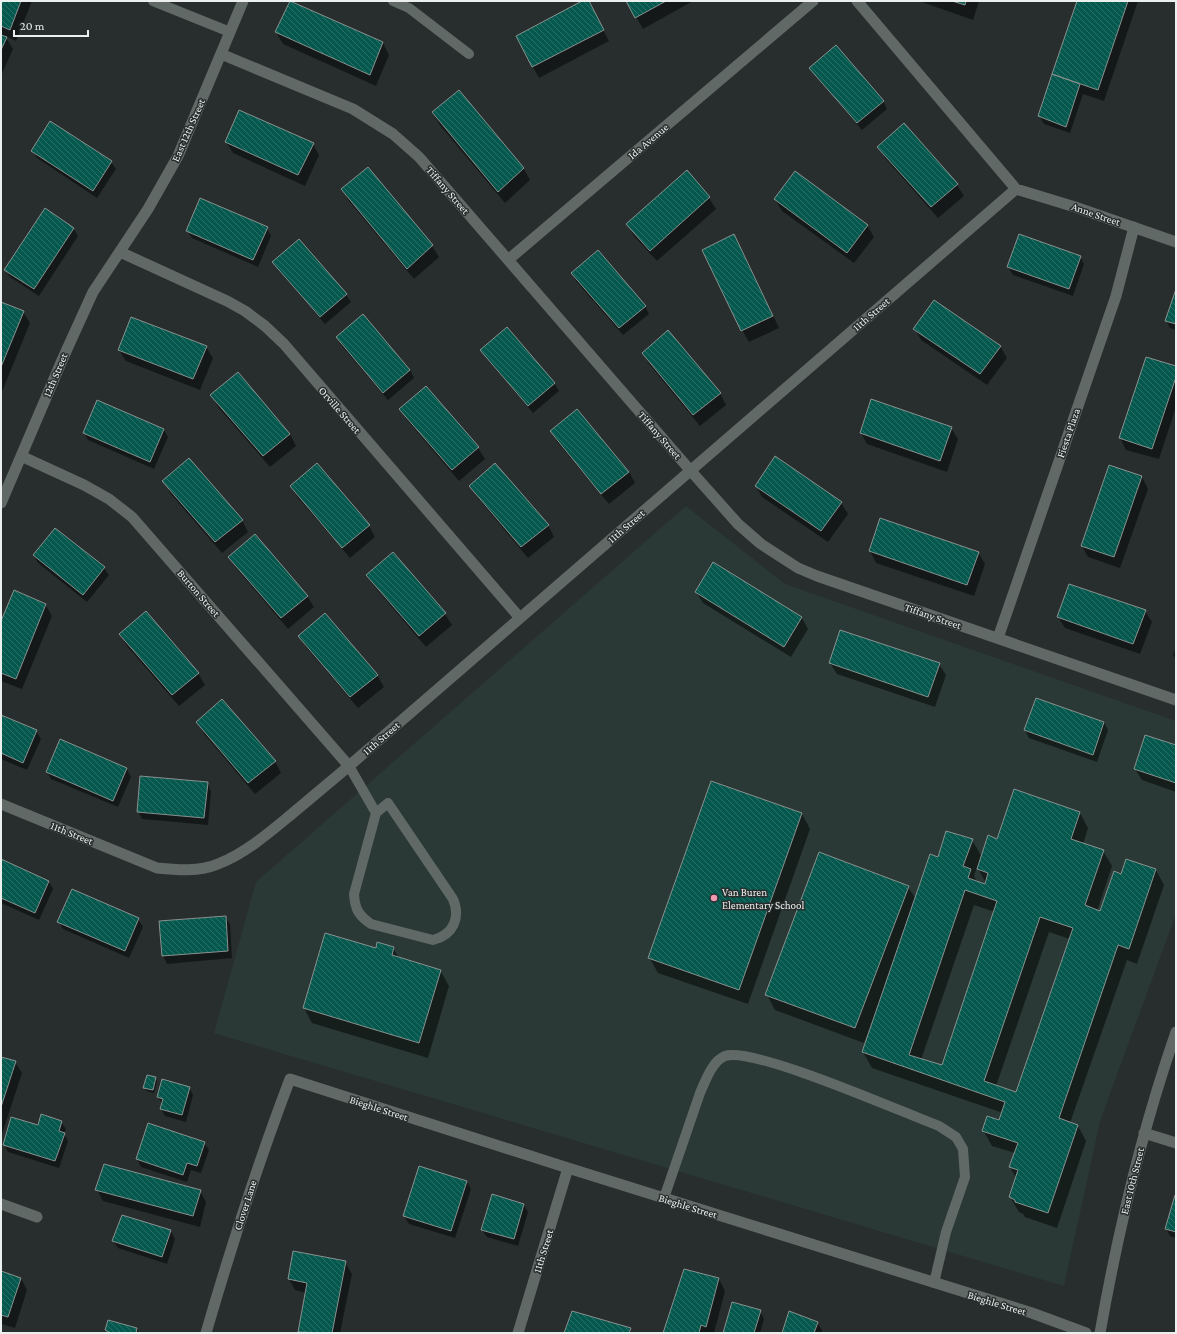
<svg xmlns="http://www.w3.org/2000/svg" width="1177" height="1334" font-family="'Crimson Pro',serif">
  <style>
    .built { fill: #2a3936 }
    .shadow { fill: #0007; fill-rule: evenodd }
    .building { fill: url(#building-back-hatch); stroke: #89918f; fill-rule: evenodd }
    .lines { fill: none; stroke-linecap: round; stroke-linejoin: round }
    .service { stroke: #616967; stroke-width: 10 }
    .minor { stroke: #616967; stroke-width: 11 }
    .poi-dot { fill: #f19ab4; stroke: #282e2d; stroke-width: 1.5 }
    .labels { text-anchor: middle; stroke-width: 3; stroke-linejoin: round; paint-order: stroke }
    .street-label { font-size: 11px; fill: #ebf0ef; stroke: #282e2d }
    .poi-label { font-size: 11px; fill: #ebf0ef; stroke: #282e2d; text-anchor: start }
  </style>
  <defs>
    <pattern id="building-back-hatch" width="6" height="6" patternUnits="userSpaceOnUse"><rect width="6" height="6" fill="#05584d"/><path d="M-1 5l2 2M0 0l6 6M5-1l2 2" fill="none" stroke="#2a7067"/></pattern>
  </defs>
  <rect width="100%" height="100%" fill="#282e2d"/>
  <path class="built" d="M686,506L785,584L1176,721V914L1100,1121L1064,1286L214,1033L256,882Z"/>
  <path class="shadow" d="M1,1H32L16,41L5,36L13,49L1,76Z
    M584,1H588L609,41L539,78L533,67Z
    M627,1H693L643,29Z
    M919,1H979L973,20Z
    M1078,1H1138L1104,101L1083,94L1070,133L1044,124L1039,116Z
    M291,2L383,43L389,55L376,86L283,44L276,32Z
    M810,68L883,101L887,109L862,130L815,75Z
    M459,92L524,169L530,180L505,203L439,124L433,113Z
    M51,122L111,162L116,169L97,198L37,158L33,151Z
    M904,125L957,185L964,196L938,218L885,158L879,147Z
    M226,142L313,144L319,155L305,186L233,153Z
    M368,168L432,246L439,257L414,279L348,200L342,189Z
    M709,198L716,209L657,261L634,236L628,225Z
    M775,199L867,225L874,237L854,263L782,211Z
    M73,228L78,236L39,296L10,277L5,270Z
    M267,228L271,236L258,267L192,238L187,231Z
    M299,240L346,295L351,302L325,324L278,270L274,262Z
    M740,246L779,328L749,342L742,330Z
    M1080,256L1084,264L1073,296L1013,275L1008,267Z
    M572,273L645,306L649,314L623,335L576,281Z
    M1176,292V330L1170,328L1166,320Z
    M1,303L23,312L30,323L1,394Z
    M363,316L410,370L414,378L388,400L341,345L337,337Z
    M915,329L1000,346L1007,358L987,385L921,340Z
    M206,347L213,358L200,390L126,361L119,350Z
    M482,350L554,383L559,391L533,413L486,358Z
    M643,353L720,393L726,405L700,426L649,364Z
    M1176,367V407L1159,459L1126,450L1120,438Z
    M237,374L290,434L296,446L270,467L218,407L212,396Z
    M426,387L478,448L485,459L459,481L407,420L401,409Z
    M951,428L958,439L947,472L867,444L861,433Z
    M164,430L168,437L154,469L88,440L84,433Z
    M551,432L629,472L635,483L609,504L558,443Z
    M1110,466L1142,477L1148,489L1120,568L1088,557L1082,546Z
    M164,481L242,520L248,532L222,553L170,493Z
    M470,486L548,525L554,537L528,558L477,497Z
    M756,486L841,503L848,514L828,542L762,497Z
    M291,487L369,526L375,537L350,558L298,498Z
    M881,519L978,552L985,564L974,596L876,563L870,551Z
    M55,529L104,568L109,575L87,602L38,563L34,556Z
    M393,553L445,614L452,625L426,647L374,586L367,575Z
    M229,557L307,596L314,607L288,629L236,568Z
    M696,592L802,618L808,629L791,657L703,603Z
    M45,604L52,616L22,689L1,681V623Z
    M1145,611L1152,622L1140,654L1065,628L1058,617Z
    M120,634L198,673L205,685L179,706L127,646Z
    M299,636L377,675L384,687L358,708L306,647Z
    M1176,647V660L1173,655Z
    M830,663L939,664L946,675L935,707L837,674Z
    M1,716L36,731L41,739L27,770L1,759Z
    M197,722L275,761L281,773L255,794L204,734Z
    M1104,722L1108,730L1097,762L1029,738L1025,730Z
    M60,741L127,769L131,777L118,807L51,779L47,772Z
    M1176,746V792L1142,780L1135,769Z
    M712,782L802,814L810,829L748,1004L658,973L649,957Z
    M207,783L211,791L208,825L142,819L138,811Z
    M1080,813L1088,828L1083,844L1103,851L1112,866L1097,911L1101,912L1122,875L1156,870L1164,885L1137,964L1127,960L1070,1123L1078,1126L1086,1141L1057,1228L1025,1217L1023,1214L1019,1212L1010,1197L1016,1178L1010,1167L1015,1153L992,1146L983,1130L1000,1122L1003,1113L872,1068L863,1052L874,1020L873,1019L864,1043L775,1010L767,995L908,887L916,899L938,858L972,840L982,857L997,840ZM977,867L986,883L985,885L977,882L974,876ZM974,905L995,912L942,1067L921,1060ZM1049,932L1070,939L1017,1094L996,1086Z
    M1,860L49,882L53,889L39,920L1,903Z
    M225,917L230,924L232,958L167,964L163,956L160,922Z
    M138,919L143,927L129,958L63,929L59,922Z
    M393,948L399,958L440,970L449,986L428,1058L312,1023L304,1008L376,949Z
    M1,1058L15,1062L22,1073L1,1137Z
    M155,1078L157,1081L154,1093L146,1091L144,1088Z
    M189,1087L193,1095L186,1122L165,1116L161,1109L162,1104L158,1097Z
    M61,1122L66,1129L64,1134L68,1141L59,1168L8,1152L4,1144L39,1126Z
    M149,1124L204,1143L209,1150L201,1173L191,1170L187,1182L141,1167L137,1159Z
    M467,1182L471,1189L455,1238L409,1224L404,1216Z
    M97,1190L200,1191L206,1202L200,1227L103,1201Z
    M1176,1196V1238L1170,1236L1166,1228Z
    M524,1205L528,1212L518,1246L487,1237L482,1230Z
    M171,1231L175,1239L167,1264L118,1248L113,1241Z
    M345,1262L352,1274L340,1333H299L306,1293L295,1290L289,1279Z
    M684,1270L719,1279L725,1291L714,1333H664Z
    M1,1272L21,1278L27,1290L15,1328L1,1324Z
    M760,1311L764,1319L760,1333H724Z
    M817,1323L822,1330L821,1333H783Z
    M137,1329L139,1333H108L106,1330Z"/>
  <path class="building" d="M1,1H21L10,30L1,26Z
    M290,1L383,42L370,75L275,32Z
    M582,1H589L604,30L532,67L516,36Z
    M626,1H666L635,18Z
    M952,1H966L965,5Z
    M1077,1H1128L1098,90L1052,74Z
    M1,35L7,37L1,50Z
    M836,45L884,101L857,123L809,68Z
    M1052,74L1080,84L1066,127L1038,116Z
    M459,90L524,168L498,192L432,112Z
    M239,110L314,143L298,175L225,142Z
    M50,121L112,161L93,191L31,151Z
    M904,123L958,184L931,207L877,147Z
    M368,167L433,245L407,269L341,189Z
    M687,170L710,197L650,251L626,224Z
    M795,171L868,225L847,253L774,199Z
    M200,198L268,227L253,260L186,231Z
    M45,208L74,228L34,289L4,270Z
    M734,234L773,316L741,331L702,250Z
    M1019,234L1081,256L1069,289L1007,267Z
    M299,239L347,294L320,317L272,262Z
    M598,250L646,306L619,328L571,273Z
    M1176,289V324L1165,321Z
    M934,300L1001,346L980,374L913,329Z
    M1,302L24,311L1,367Z
    M363,314L410,370L383,393L336,337Z
    M131,317L207,346L193,379L118,350Z
    M507,327L555,383L528,406L480,350Z
    M668,330L721,393L693,415L642,353Z
    M1146,357L1176,366V377L1152,449L1119,438Z
    M238,372L290,434L263,456L210,395Z
    M426,386L479,447L452,470L399,409Z
    M871,399L952,427L940,461L860,433Z
    M97,400L164,429L150,462L83,433Z
    M577,409L629,472L601,494L550,431Z
    M775,456L842,502L821,531L755,486Z
    M189,458L243,520L215,542L162,481Z
    M317,463L370,525L342,548L290,486Z
    M495,463L549,525L521,547L469,486Z
    M1109,465L1142,476L1114,557L1081,546Z
    M880,518L979,552L967,585L869,551Z
    M55,528L105,567L83,595L33,555Z
    M255,534L308,596L281,618L228,557Z
    M393,552L446,613L419,636L366,575Z
    M713,562L802,617L784,647L695,592Z
    M1069,584L1146,610L1133,644L1057,617Z
    M14,590L46,604L16,679L1,673V621Z
    M146,611L199,673L172,695L119,634Z
    M325,613L378,675L350,697L298,636Z
    M840,630L940,663L928,697L829,663Z
    M1036,698L1104,722L1093,755L1024,730Z
    M222,699L276,761L248,783L196,722Z
    M1,715L37,730L23,763L1,753Z
    M1145,735L1176,745V783L1134,769Z
    M60,739L127,768L113,801L46,772Z
    M140,776L208,782L204,818L137,812Z
    M711,781L802,813L739,990L648,958Z
    M1014,789L1080,812L1071,839L1104,850L1085,905L1100,911L1114,871L1121,874L1126,859L1156,869L1129,949L1118,945L1059,1118L1078,1125L1048,1213L1015,1202V1200L1009,1197L1018,1170L1009,1167L1018,1143L982,1131L987,1116L999,1120L1005,1102L862,1052L930,854L938,857L946,831L973,839L963,866L971,869L968,878L985,884L988,873L977,869L988,835L997,839ZM965,890L997,901L942,1065L909,1055ZM1040,917L1073,928L1016,1092L984,1081Z
    M819,852L909,886L855,1028L765,995Z
    M1,859L49,881L35,913L1,898Z
    M72,889L139,918L125,951L57,922Z
    M226,916L228,951L162,956L159,921Z
    M325,933L376,948L377,942L394,947L392,955L441,970L419,1043L303,1008Z
    M1,1057L16,1061L1,1107Z
    M147,1075L156,1077L153,1090L143,1088Z
    M162,1079L190,1087L182,1115L160,1109L163,1099L157,1097Z
    M41,1114L62,1121L59,1131L65,1133L55,1161L3,1145L11,1117L38,1125Z
    M148,1123L205,1142L197,1166L187,1163L183,1175L136,1159Z
    M104,1164L201,1190L193,1216L95,1190Z
    M419,1166L467,1181L451,1231L403,1216Z
    M492,1194L524,1204L514,1239L481,1230Z
    M1175,1195H1176V1232L1165,1229Z
    M122,1215L171,1230L162,1257L112,1241Z
    M293,1251L346,1261L332,1333L298,1332L307,1283L288,1279Z
    M684,1269L719,1278L706,1327L701,1325L699,1333H663Z
    M1,1271L21,1278L8,1317L1,1315Z
    M732,1302L761,1310L754,1333H723Z
    M572,1311L631,1328L629,1333H564Z
    M789,1311L818,1322L814,1333H782Z
    M108,1320L137,1328L136,1333H111L105,1330Z"/>
  <g class="lines">
    <path class="service" d="M153,1L230,32
      M393,1L409,8L469,54
      M349,766L376,813L354,894C355,909 358,915 371,924L433,940C453,935 461,918 453,899L388,803L376,813
      M664,1198L700,1093C705,1082 712,1061 725,1056C753,1046 904,1113 939,1126L956,1137L963,1149L965,1177L946,1232L934,1283"/>
    <path class="minor" d="M857,1L1016,189
      M221,54L353,109L393,134L419,157L690,470L738,524L761,544L798,568L817,576L1176,700
      M1016,189L1075,207L1176,242
      M120,252L227,301L245,311L265,326L284,344L520,618
      M508,260L813,1
      M21,456L84,485L109,499L132,517L349,766
      M1,503L63,358L93,292L148,209L178,156L243,1
      M998,638L1116,296L1134,227
      M1,804L157,868C177,870 199,872 218,864C246,853 270,832 293,813C312,797 330,782 349,766L1016,189
      M1144,1133L1176,1143
      M1,1204L37,1217
      M206,1333C231,1247 258,1163 290,1079L568,1168L1032,1313L1086,1333
      M518,1333L568,1168
      M1100,1333C1118,1231 1142,1130 1176,1032"/>
  </g>
  <circle class="poi-dot" cx="714" cy="898" r="4"/>
  <g class="labels">
    <g class="street-label">
      <text transform="translate(188 130) rotate(-66)" y="4">East 12th Street</text>
      <text transform="translate(648 141) rotate(-40)" y="4">Ida Avenue</text>
      <text transform="translate(448 190) rotate(49)" y="4">Tiffany Street</text>
      <text transform="translate(1096 214) rotate(19)" y="4">Anne Street</text>
      <text transform="translate(871 314) rotate(-41)" y="4">11th Street</text>
      <text transform="translate(55 375) rotate(-67)" y="4">12th Street</text>
      <text transform="translate(340 410) rotate(49)" y="4">Orville Street</text>
      <text transform="translate(1068 433) rotate(-71)" y="4">Fiesta Plaza</text>
      <text transform="translate(660 435) rotate(49)" y="4">Tiffany Street</text>
      <text transform="translate(626 526) rotate(-41)" y="4">11th Street</text>
      <text transform="translate(199 593) rotate(49)" y="4">Burton Street</text>
      <text transform="translate(933 616) rotate(19)" y="4">Tiffany Street</text>
      <text transform="translate(381 738) rotate(-41)" y="4">11th Street</text>
      <text transform="translate(72 833) rotate(22)" y="4">11th Street</text>
      <text transform="translate(379 1108) rotate(18)" y="4">Bieghle Street</text>
      <text transform="translate(1132 1181) rotate(-76)" y="4">East 10th Street</text>
      <text transform="translate(245 1205) rotate(-72)" y="4">Clover Lane</text>
      <text transform="translate(688 1206) rotate(17)" y="4">Bieghle Street</text>
      <text transform="translate(543 1251) rotate(-73)" y="4">11th Street</text>
      <text transform="translate(997 1303) rotate(17)" y="4">Bieghle Street</text>
    </g>
    <g class="poi-label">
      <text x="722" y="896">Van Buren<tspan x="722" dy="13">Elementary School</tspan></text>
    </g>
  </g>
  <rect width="1177" height="1334" fill="none" stroke="#ebf0ef" stroke-width="4"/>
  <path d="M14 30v6h74v-6" fill="none" stroke="#ebf0ef" stroke-width="2"/>
  <text x="20" y="30" font-size="12" fill="#ebf0ef" stroke="#282e2d" stroke-width="3" paint-order="stroke">20 m</text>
</svg>
